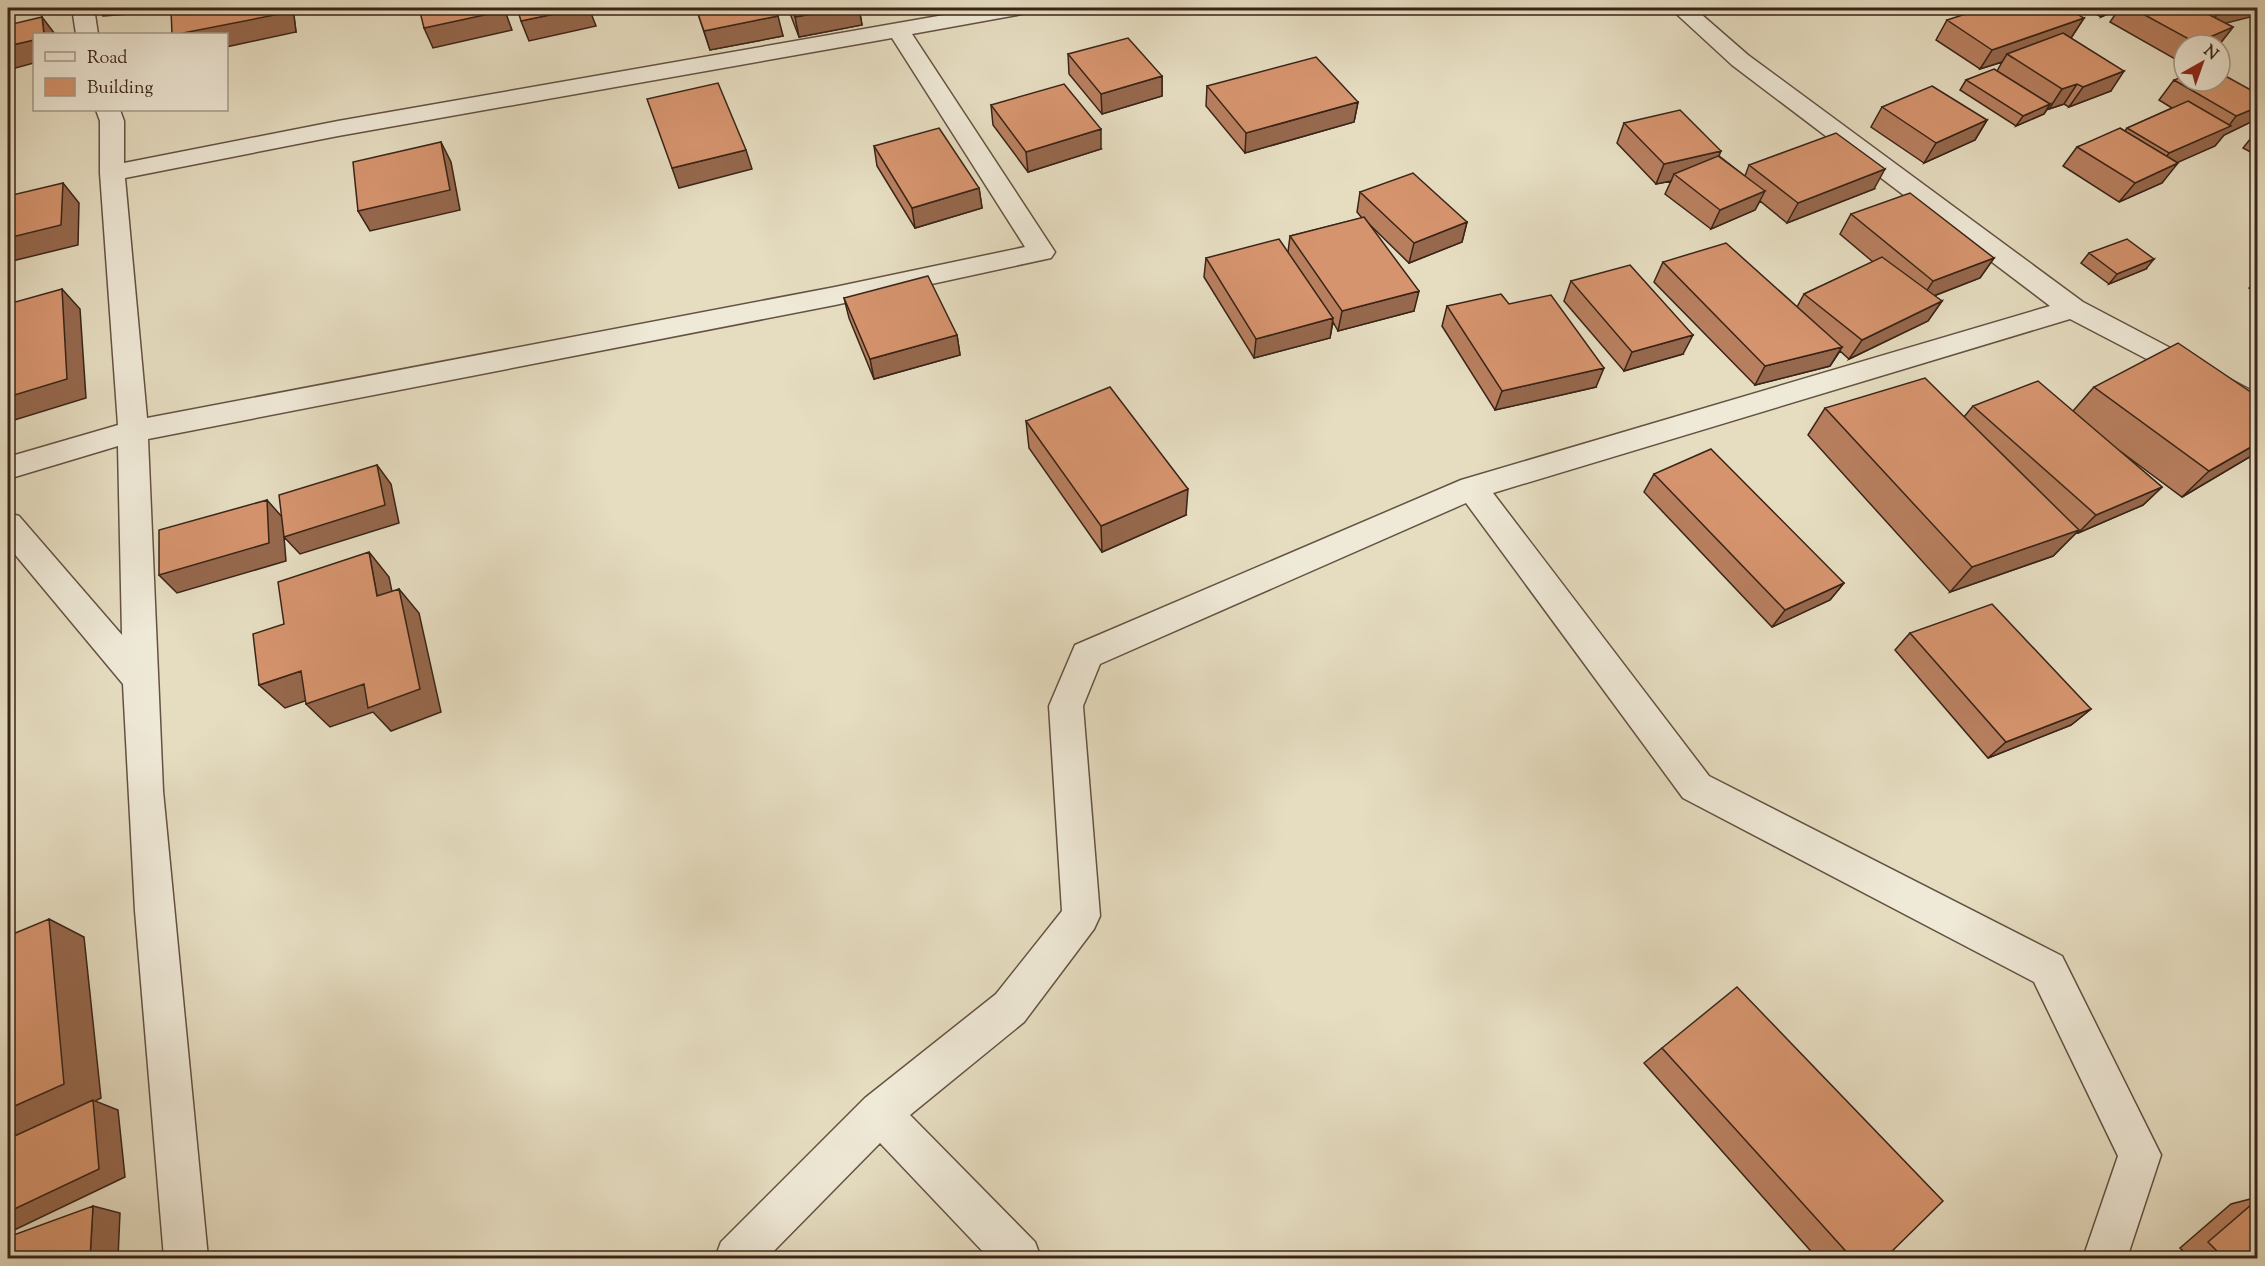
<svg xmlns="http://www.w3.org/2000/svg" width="2265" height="1266" font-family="'Sorts Mill Goudy',serif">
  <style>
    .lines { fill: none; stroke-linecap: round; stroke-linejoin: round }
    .minor-casing { stroke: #645242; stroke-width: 3 }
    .minor { fill: #efe9d7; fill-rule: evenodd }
    .wall { fill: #b87f5f; stroke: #392418; stroke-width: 1.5 }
    .shaded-wall { fill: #96684d; stroke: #392418; stroke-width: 1.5 }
    .building { fill: #d6946e; stroke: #392418; stroke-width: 1.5 }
  </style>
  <rect width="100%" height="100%" fill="#e6ddc1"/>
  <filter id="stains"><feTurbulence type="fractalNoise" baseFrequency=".00333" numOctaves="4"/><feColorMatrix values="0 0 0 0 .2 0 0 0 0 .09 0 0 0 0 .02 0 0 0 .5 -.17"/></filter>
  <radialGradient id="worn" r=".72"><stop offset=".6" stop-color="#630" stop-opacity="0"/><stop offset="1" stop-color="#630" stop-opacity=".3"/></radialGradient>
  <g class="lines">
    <g class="minor-casing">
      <path id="minor" d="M72,8H94L98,34H76Z
        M984,8H1028L1025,13L1017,15L912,34L1055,252L1051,258L835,305L148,439L163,791L208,1258H164L135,911L123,684L8,546V513L19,516L122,635L118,446L8,479V457L118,425L100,173V121L96,110H120L124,121V163L338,121ZM892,38L1025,247L835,287L147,418L125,178L338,136Z
        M1670,8H1694L1748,55L2083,302L2258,394V417L2070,319L1493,493L1709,776L2062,956L2161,1155L2127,1258H2083L2118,1156L2034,982L1683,798L1466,503L1100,664L1083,706L1100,916L1094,929L1024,1022L910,1115L1035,1242L1041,1258H989L880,1143L767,1258H715L721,1242L865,1098L996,994L1062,911L1049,706L1075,645L1461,480L2050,306L1732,65Z"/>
    </g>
    <use href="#minor" class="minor"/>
  </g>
  <path class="wall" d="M97,8H293L296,32L171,11L103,16Z
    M696,8H774L783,36L710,50Z
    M788,8H859L862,25L799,37Z
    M2085,8H2258L2225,23L2233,27L2219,45H2184V62L2182,63L2110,22L2119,9L2101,17Z
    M2084,18L2071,38L2111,91L2069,107L2064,104L2049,109L2048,108L2044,114L2016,126L1960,90L1966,80L1997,71L2002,62L1980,69L1936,40L1947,20Z
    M1068,54L1162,76V96L1102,114L1069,74Z
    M2174,80L2253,121L2224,135L2215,146L2177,162L2162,183L2119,202L2063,166L2077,147L2125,131L2127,128L2172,108L2159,100Z
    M1207,86L1358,102L1354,122L1245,153L1206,106Z
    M991,105L1101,149L1028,172L993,125Z
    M1882,107L1987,120L1975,140L1924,163L1871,127Z
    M1624,123L1719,156L1745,176L1749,165L1874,189L1787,223L1760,201L1755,210L1711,229L1665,194L1671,181L1656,184L1617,143Z
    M2258,134V156L2243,148L2251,138Z
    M874,146L979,188L982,208L915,228L877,166Z
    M1360,192L1467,222L1462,242L1409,263L1369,224L1414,311L1338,331L1333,322L1330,338L1254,358L1204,277L1206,258L1288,252L1290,236L1362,218L1357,212Z
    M1851,214L1994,258L1980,278L1934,296L1942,301L1928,321L1849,359L1840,351L1830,366L1755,385L1654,282L1663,262L1797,307L1804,294L1873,262L1840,234Z
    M2089,253L2146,269L2109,284L2081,263Z
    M2258,279V293L2249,288Z
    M1571,281L1683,354L1624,371L1564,301Z
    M844,298L957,335L960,355L874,379L849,318Z
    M1509,304L1596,387L1495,410L1442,326L1447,306Z
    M2094,387L2258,452L2182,497L2120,451L2162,487L2143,505L2078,533L2077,532L2053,556L1950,592L1808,435L1825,408L1964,417L1973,406L2073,411Z
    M1026,421L1186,515L1102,552L1029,448Z
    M1654,474L1844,583L1830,600L1772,627L1644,492Z
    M1910,633L2091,709L2071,725L1988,758L1895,650Z
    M1662,1048L1885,1258H1817L1644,1063Z
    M2258,1197V1258H2190L2180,1248L2231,1204Z"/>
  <path class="shaded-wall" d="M284,8H293L296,32L226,47V34H178Z
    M502,8H504L512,30L433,48L424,28Z
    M583,8H589L596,26L529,41L521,21Z
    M846,8H859L862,25L799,37L795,17Z
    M2107,8H2120L2119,9L2101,17Z
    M2222,8H2258V15L2207,28Z
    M778,16L783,36L710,50L704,31Z
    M42,17L55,34H44Z
    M2084,18L2071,38L2013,58L2007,54L2002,62L1980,69L1992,50Z
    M2233,27L2219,45H2195L2196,43Z
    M34,40V63L8,70V46Z
    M2124,71L2111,91L2069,107L2083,87Z
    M1162,76V96L1102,114L1101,94Z
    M2077,84L2064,104L2049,109L2062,89Z
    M1358,102L1354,122L1245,153L1246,133Z
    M2050,104L2044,114L2016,126L2023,116Z
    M2258,107V116L2253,121L2224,135L2215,146L2154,173L2169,153L2228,127L2236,116Z
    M1987,120L1975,140L1924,163L1936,143Z
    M1101,129V149L1028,172L1026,152Z
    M441,142L451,162L460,210L370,231L358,211Z
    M746,150L752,169L679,188L672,168Z
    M1721,151L1713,171L1674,174L1671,181L1656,184L1664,164Z
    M2178,163L2162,183L2119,202L2135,183Z
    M1885,169L1874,189L1787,223L1798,203Z
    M63,183L79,203L78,245L8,262V238Z
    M979,188L982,208L915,228L912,208Z
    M1765,191L1755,210L1711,229L1720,210Z
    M1467,222L1462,242L1409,263L1414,243Z
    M1994,258L1980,278L1920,301L1933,281Z
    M2154,259L2146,269L2109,284L2117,274Z
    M62,289L80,309L86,398L8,422V397Z
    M1419,291L1414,311L1338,331L1342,311Z
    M1942,301L1928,321L1849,359L1862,340Z
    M1333,318L1330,338L1254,358L1256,339Z
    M957,335L960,355L874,379L870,359Z
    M1693,335L1683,354L1624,371L1632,352Z
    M1842,347L1830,366L1755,385L1765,366Z
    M1604,368L1596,387L1495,410L1502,391Z
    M2258,443V452L2182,497L2209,471Z
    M377,465L391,484L399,523L300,554L284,537L286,561L177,593L159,575L267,500L283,518Z
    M2162,487L2143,505L2078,533L2096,515Z
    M1188,489L1186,515L1102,552L1101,526Z
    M2079,530L2053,556L1950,592L1972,567Z
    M369,552L389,577L398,621L377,596Z
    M1844,583L1830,600L1772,627L1785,610Z
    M399,589L419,613L441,712L391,731L373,712L330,727L306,704Z
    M301,671L325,694L285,708L259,685Z
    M2091,709L2071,725L1988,758L2006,742Z
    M49,919L84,937L101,1098L95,1101L118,1110L125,1177L8,1233V1109Z
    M93,1206L120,1213L118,1258H90Z"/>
  <path class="building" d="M185,8H284L285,13L178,34H172L171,10Z
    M419,8H502L503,11L424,28Z
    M517,8H583L521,21Z
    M696,8H774L778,16L704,31Z
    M791,8H846L795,17Z
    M1984,8H2067L2084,18L1992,50L1947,20Z
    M2132,8H2196L2233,27L2196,43Z
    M42,17L44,34H34V40L8,46V25Z
    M2063,33L2124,71L2083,87L2077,84L2062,89L2007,54Z
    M1128,38L1162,76L1101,94L1068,54Z
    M1316,57L1358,102L1246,133L1207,86Z
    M1994,69L2050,104L2023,116L1966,80Z
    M2220,73L2258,94V107L2236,116L2174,80L2184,76V81H2220Z
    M718,83L746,150L672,168L647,99Z
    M1064,84L1101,129L1026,152L991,105Z
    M1932,86L1987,120L1936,143L1882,107Z
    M2188,101L2231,126L2169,153L2127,128Z
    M1680,110L1721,151L1664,164L1624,123Z
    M939,128L979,188L912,208L874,146Z
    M2120,128L2178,163L2135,183L2077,147Z
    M1836,133L1885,169L1798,203L1749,165Z
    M2258,134V142L2251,138Z
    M441,142L450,190L358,211L353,162Z
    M1718,156L1765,191L1720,210L1674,174Z
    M1413,173L1467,222L1414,243L1360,192Z
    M63,183L61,225L8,238V196Z
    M1910,193L1994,258L1933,281L1851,214Z
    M1364,217L1419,291L1342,311L1290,236Z
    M1279,239L1333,318L1256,339L1206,258Z
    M2127,239L2154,259L2117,274L2089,253Z
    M1726,243L1842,347L1765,366L1663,262Z
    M1882,257L1942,301L1862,340L1804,294Z
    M1630,265L1693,335L1632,352L1571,281Z
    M928,276L957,335L870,359L844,298Z
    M62,289L67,379L8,397V304Z
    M1501,294L1509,304L1551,295L1604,368L1502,391L1447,306Z
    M2178,343L2258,397V443L2209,471L2094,387Z
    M1925,378L2079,530L1972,567L1825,408Z
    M2038,381L2162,487L2096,515L1973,406Z
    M1110,387L1188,489L1101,526L1026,421Z
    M1711,449L1844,583L1785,610L1654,474Z
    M377,465L385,505L284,537L279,495Z
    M267,500L269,543L159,575V530Z
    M369,552L377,596L399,589L420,689L368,708L364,684L306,704L301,671L259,685L253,634L284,624L278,582Z
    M1992,604L2091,709L2006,742L1910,633Z
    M49,919L64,1084L8,1109V936Z
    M1737,987L1943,1201L1885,1258H1852L1662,1048Z
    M93,1100L99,1169L8,1212V1139Z
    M2258,1199V1258H2224L2208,1242Z
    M93,1206L90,1258H8V1237Z"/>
  <rect width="2265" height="1266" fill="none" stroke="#e6ddc1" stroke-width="30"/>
  <rect x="9" y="9" width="2247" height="1248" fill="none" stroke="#392418" stroke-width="3"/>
  <rect x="15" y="15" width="2235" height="1236" fill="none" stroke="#392418" stroke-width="1.5"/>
  <rect x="33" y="33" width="195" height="78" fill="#efe9d7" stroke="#a69a8b" stroke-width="1.5"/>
  <rect x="45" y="52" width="30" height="9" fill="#efe9d7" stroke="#a69a8b" stroke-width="1.5"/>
  <text x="87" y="63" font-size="18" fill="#392418">Road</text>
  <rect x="45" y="78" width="30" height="18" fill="#d6946e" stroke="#a69a8b" stroke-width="1.5"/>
  <text x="87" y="93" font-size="18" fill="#392418">Building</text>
  <g transform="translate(2202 63) rotate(40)"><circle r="28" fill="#efe9d7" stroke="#a69a8b" stroke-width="1.5"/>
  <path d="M0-4.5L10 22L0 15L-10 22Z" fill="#8f2418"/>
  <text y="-9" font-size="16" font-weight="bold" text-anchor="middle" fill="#392418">N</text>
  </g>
  <rect width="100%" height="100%" filter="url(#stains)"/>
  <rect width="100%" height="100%" fill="url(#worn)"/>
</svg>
